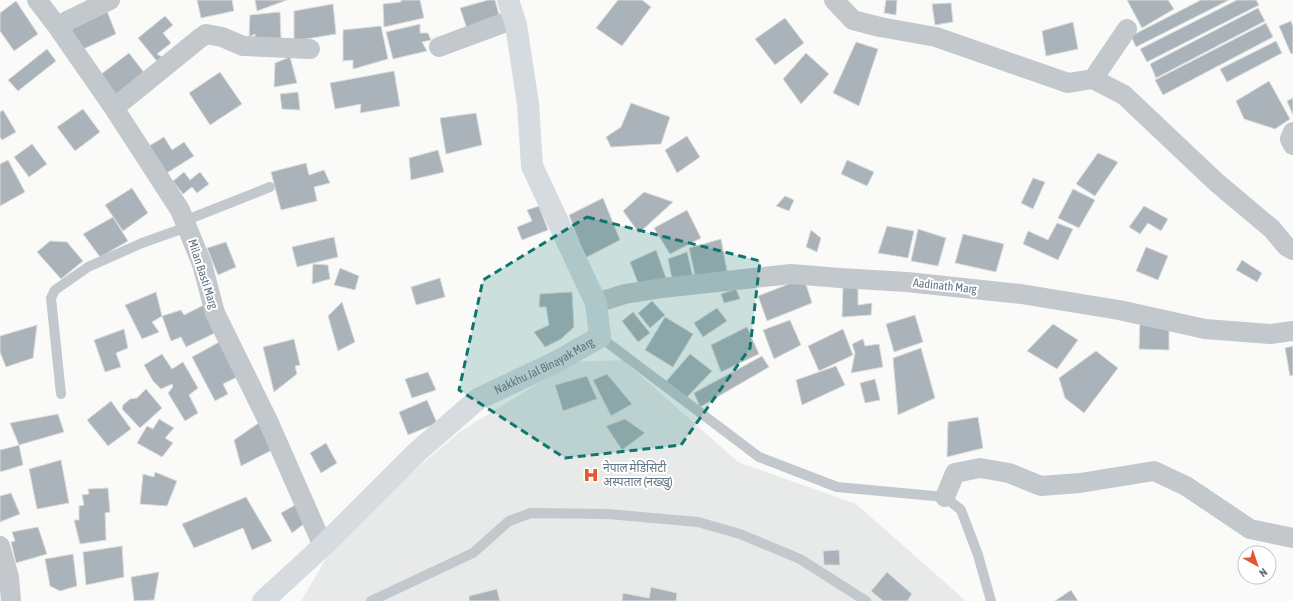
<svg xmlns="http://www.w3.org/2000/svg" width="1293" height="601" font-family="'Asap Condensed','Noto Sans Devanagari',sans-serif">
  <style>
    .built { fill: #e8e9e9 }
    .building { fill: #aab3b9; stroke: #dcdcda }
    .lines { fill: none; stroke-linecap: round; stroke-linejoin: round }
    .lane { stroke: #c3c8cc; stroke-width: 10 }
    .street { stroke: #c3c8cc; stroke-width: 20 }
    .secondary { stroke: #d6dbdf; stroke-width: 22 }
    .marked { fill: #0f766e; fill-opacity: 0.2; stroke: #0f766e; stroke-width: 3; stroke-dasharray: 8 5; stroke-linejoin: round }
    .labels { text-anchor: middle; stroke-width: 4; stroke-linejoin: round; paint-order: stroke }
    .street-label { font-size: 12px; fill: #657683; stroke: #fff }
    .poi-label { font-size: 12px; fill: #657683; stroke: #fff; text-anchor: start }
  </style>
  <rect width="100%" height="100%" fill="#fafaf8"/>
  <path class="built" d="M623,360L738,462L856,504L966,601H301L333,547L393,488L461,431L573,362Z"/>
  <path class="building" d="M197,0H232L234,11L201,18Z
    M255,0H287L257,11Z
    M401,0H420L424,18L384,27L383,4L401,2Z
    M488,0H495L500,18L467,29L460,8Z
    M618,0H642L651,7L622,46L596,28Z
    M886,0H897L896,15L884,13Z
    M1127,0H1168L1174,9L1142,28Z
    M1201,0H1229L1136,47L1131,36Z
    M1237,0H1256L1259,5L1147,62L1140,49Z
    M16,1L38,34L14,51L0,31V13Z
    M951,3L953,22L935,25L932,4Z
    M333,4L336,34L294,41V11Z
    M1258,8L1265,21L1156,78L1150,64Z
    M107,11L116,34L81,50L71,28Z
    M280,12L281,39L255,44V34L249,37L250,15Z
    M165,16L173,25L163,33L171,43L157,54L162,57L160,65L138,38Z
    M785,18L804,43L775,65L755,39Z
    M1291,21L1293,27V53L1291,54L1279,26Z
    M1073,22L1078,49L1046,56L1042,31Z
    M1266,23L1273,37L1163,95L1155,80Z
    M420,24V33H428L431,40L422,42L427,51L393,59L386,32Z
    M381,26L388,59L353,69V60L343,61V30Z
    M1276,41L1282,53L1227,82L1220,69Z
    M856,42L878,49L859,106L833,93Z
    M47,49L56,61L18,91L8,80Z
    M129,53L146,75L117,97L100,75Z
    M806,53L829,74L801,104L783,79Z
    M290,57L297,83L274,87L275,63Z
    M394,71L400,106L360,113L361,104L335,109L330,83Z
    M220,72L242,104L210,125L189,93Z
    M1269,81L1290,119L1275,129L1244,119L1236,101Z
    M298,92L300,110L282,109L280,94Z
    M1293,98V115L1287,101Z
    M631,103L670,117L661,144L611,147L606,137L621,127Z
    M83,109L100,132L75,151L57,127Z
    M3,110L16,132L2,140L0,137V112Z
    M476,113L482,145L446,154L440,118Z
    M687,136L700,157L677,173L665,150Z
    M164,137L172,150L184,142L194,156L162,176L144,149Z
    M32,144L47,164L29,177L14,157Z
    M438,150L444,172L411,180L409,158Z
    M1098,153L1118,162L1095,196L1076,184Z
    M8,160L25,192L0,206V164Z
    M847,160L874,172L867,186L841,174Z
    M306,163L309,175L324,170L330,183L314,187L317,201L281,210L271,172Z
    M184,172L190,180L200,172L209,184L197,193L192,187L183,194L173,181Z
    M1033,178L1045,182L1033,209L1021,203Z
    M132,188L148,213L123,231L105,205Z
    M1073,189L1095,200L1079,228L1058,218Z
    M644,192L673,202L639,233L623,211Z
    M785,196L794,200L789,211L776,206Z
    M603,198L620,240L585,258L569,215Z
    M539,206L548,230L522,240L517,227L532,221L527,210Z
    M1144,206L1168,219L1161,231L1148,223L1140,234L1129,227Z
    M687,210L701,238L670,254L654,228Z
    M113,217L128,241L100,257L83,234Z
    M1057,223L1073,229L1058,260L1023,244L1028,231L1048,240Z
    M887,226L914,231L908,258L878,253Z
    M918,229L946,238L938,266L911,261Z
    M811,230L821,238L817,252L806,247Z
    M963,234L1004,244L996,272L955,263Z
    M334,237L338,257L297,267L292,247Z
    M721,239L727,271L696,280L689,248Z
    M50,241L67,242L83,261L61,279L37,252Z
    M226,242L236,267L218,275L207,248Z
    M1146,247L1168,256L1158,280L1136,271Z
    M656,250L666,278L641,291L630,262Z
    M687,252L693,277L673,283L668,259Z
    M1242,260L1262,273L1257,282L1236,270Z
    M313,264L328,265L330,279L312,284Z
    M340,268L359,276L355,290L334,285Z
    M440,278L445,297L416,305L411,287Z
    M804,278L812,303L767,321L758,296Z
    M858,282V305L872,303L871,315L842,317L843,286Z
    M736,289L740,299L724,303L721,294Z
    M156,292L162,316L152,322L159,332L142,339L125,305Z
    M572,292L574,327L561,339L545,347L534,332L549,325L546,307H539L540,294Z
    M652,301L665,315L650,328L638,313Z
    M342,302L355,342L338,351L328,316Z
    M206,304L219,331L186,347L181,337L171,341L162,316L181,310L184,315Z
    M717,308L727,321L703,337L694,323Z
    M633,312L650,333L638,342L622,321Z
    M915,315L923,342L894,352L886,324Z
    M665,317L693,334L673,367L645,350Z
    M790,320L801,345L774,359L763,330Z
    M1140,322L1169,329V350L1139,349Z
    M1053,324L1078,340L1057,369L1027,351Z
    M37,325L33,358L6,367L0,352V336Z
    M747,327L759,354L721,372L711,345Z
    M124,329L128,348L116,353L121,367L105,372L94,340Z
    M843,329L853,355L819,371L808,346Z
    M294,339L300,365L295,366L297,374L274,392L263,347Z
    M863,339L865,346L879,344L883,367L851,373L855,353L852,344Z
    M221,341L239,376L223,384L228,394L215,401L192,357Z
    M1293,346V375L1290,376L1285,348Z
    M921,348L935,398L898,415L893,358Z
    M1096,351L1118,368L1084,413L1065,398L1059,378Z
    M162,354L172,369L183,362L198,388L189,395L198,413L185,421L168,393L173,387L172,384L161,389L153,381L144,365Z
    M690,354L712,371L685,399L663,385Z
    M762,356L769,367L700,407L694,393Z
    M836,366L845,385L802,405L796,380Z
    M428,372L436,390L412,398L405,379Z
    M607,374L632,404L611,416L593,380Z
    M587,376L597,399L563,411L555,385Z
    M875,379L880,400L865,403L860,383Z
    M146,389L162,408L140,428L122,409L123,405L130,399L137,398Z
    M427,400L437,423L408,435L399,412Z
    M111,401L131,429L108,446L87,420Z
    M58,414L64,432L19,445L10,423Z
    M978,417L983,448L947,457L948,422Z
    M159,419L174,428L165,438L173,443L162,457L137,443L147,426L153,429Z
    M625,419L645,433L622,450L606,426Z
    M263,420L276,448L241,466L234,440Z
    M326,443L337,463L321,473L310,453Z
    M19,445L23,465L0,472V450Z
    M61,460L69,503L37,509L29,469Z
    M155,472L177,481L167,506L140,504L143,474L154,477Z
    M108,488L110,512L105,513L106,540L80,544L74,520H79V506L84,505L82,495L89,494L88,489Z
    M11,493L20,514L0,522V496Z
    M246,497L272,541L252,550L243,528L194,548L182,524Z
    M302,501L309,520L292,533L281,513Z
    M38,527L47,554L16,563L11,542L15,541L12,532Z
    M122,546L124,577L86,585L83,552Z
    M839,550L840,565H824L823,551Z
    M73,554L77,586L60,591L50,586L45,559Z
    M159,572L154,600L134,601L131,577Z
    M887,572L912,594L907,601H883L871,591Z
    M651,587L677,593L676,601H622L623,593L649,598Z
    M497,589L500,601H469V596Z
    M1071,590L1078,601H1055Z"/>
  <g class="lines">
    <path class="lane" d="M184,221L270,187
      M600,337L759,457L837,487L945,497L961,510L978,555L991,601
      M61,394L51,298L55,290L88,267L142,243L187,227
      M371,601L473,553L509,521L531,513L608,514L698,522L740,534L800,559L866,601"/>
    <path class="street" d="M37,0L57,26L114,108L180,210L202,264L215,313L269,423L323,546
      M834,0L853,20L880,27L936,37L1068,83L1093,79L1127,29
      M57,26L110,0
      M439,47L514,19
      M1093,79L1124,95L1216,182L1272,229L1286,246L1293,250
      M114,108L199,39L206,34L222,37L243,46L310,49
      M1293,132L1290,139L1293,145
      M596,303L625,294L662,288L791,274L840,278L907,282L1021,294L1119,310L1205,329L1270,334L1293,331
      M945,497L955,473L980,468L1009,473L1041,486L1080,483L1154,471L1186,486L1250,529L1293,538
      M0,546L9,577L11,601"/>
    <path class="secondary" id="s1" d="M263,601L323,546L416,453L478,399L556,362L600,337L596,303L532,166L528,104L516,25L508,0"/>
  </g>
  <path class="marked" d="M587,217L760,261L750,348L681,445L565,458L459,390L483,280Z"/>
  <defs>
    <g id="hospital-bare" transform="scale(1.2)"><path d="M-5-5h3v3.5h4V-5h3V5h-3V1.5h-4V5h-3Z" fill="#e4572e" stroke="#fff" stroke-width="2.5" paint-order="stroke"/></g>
  </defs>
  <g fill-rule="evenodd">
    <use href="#hospital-bare" x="591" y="475"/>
  </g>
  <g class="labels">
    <g class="street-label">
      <text transform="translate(203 274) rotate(72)" y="4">Milan Basti Marg</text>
      <text transform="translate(945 286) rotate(6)" y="4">Aadinath Marg</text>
      <text dy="4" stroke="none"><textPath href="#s1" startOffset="369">Nakkhu Jal Binayak Marg</textPath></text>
    </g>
    <g class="poi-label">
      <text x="603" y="472">नेपाल मेडिसिटी<tspan x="603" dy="14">अस्पताल (नख्खु)</tspan></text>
    </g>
  </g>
  <g transform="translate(1257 565) rotate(140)"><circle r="19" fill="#ffffff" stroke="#c1c8cd"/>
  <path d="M0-3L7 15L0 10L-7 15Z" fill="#e4572e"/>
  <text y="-6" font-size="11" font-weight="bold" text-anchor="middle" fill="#657683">N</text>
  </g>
</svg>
